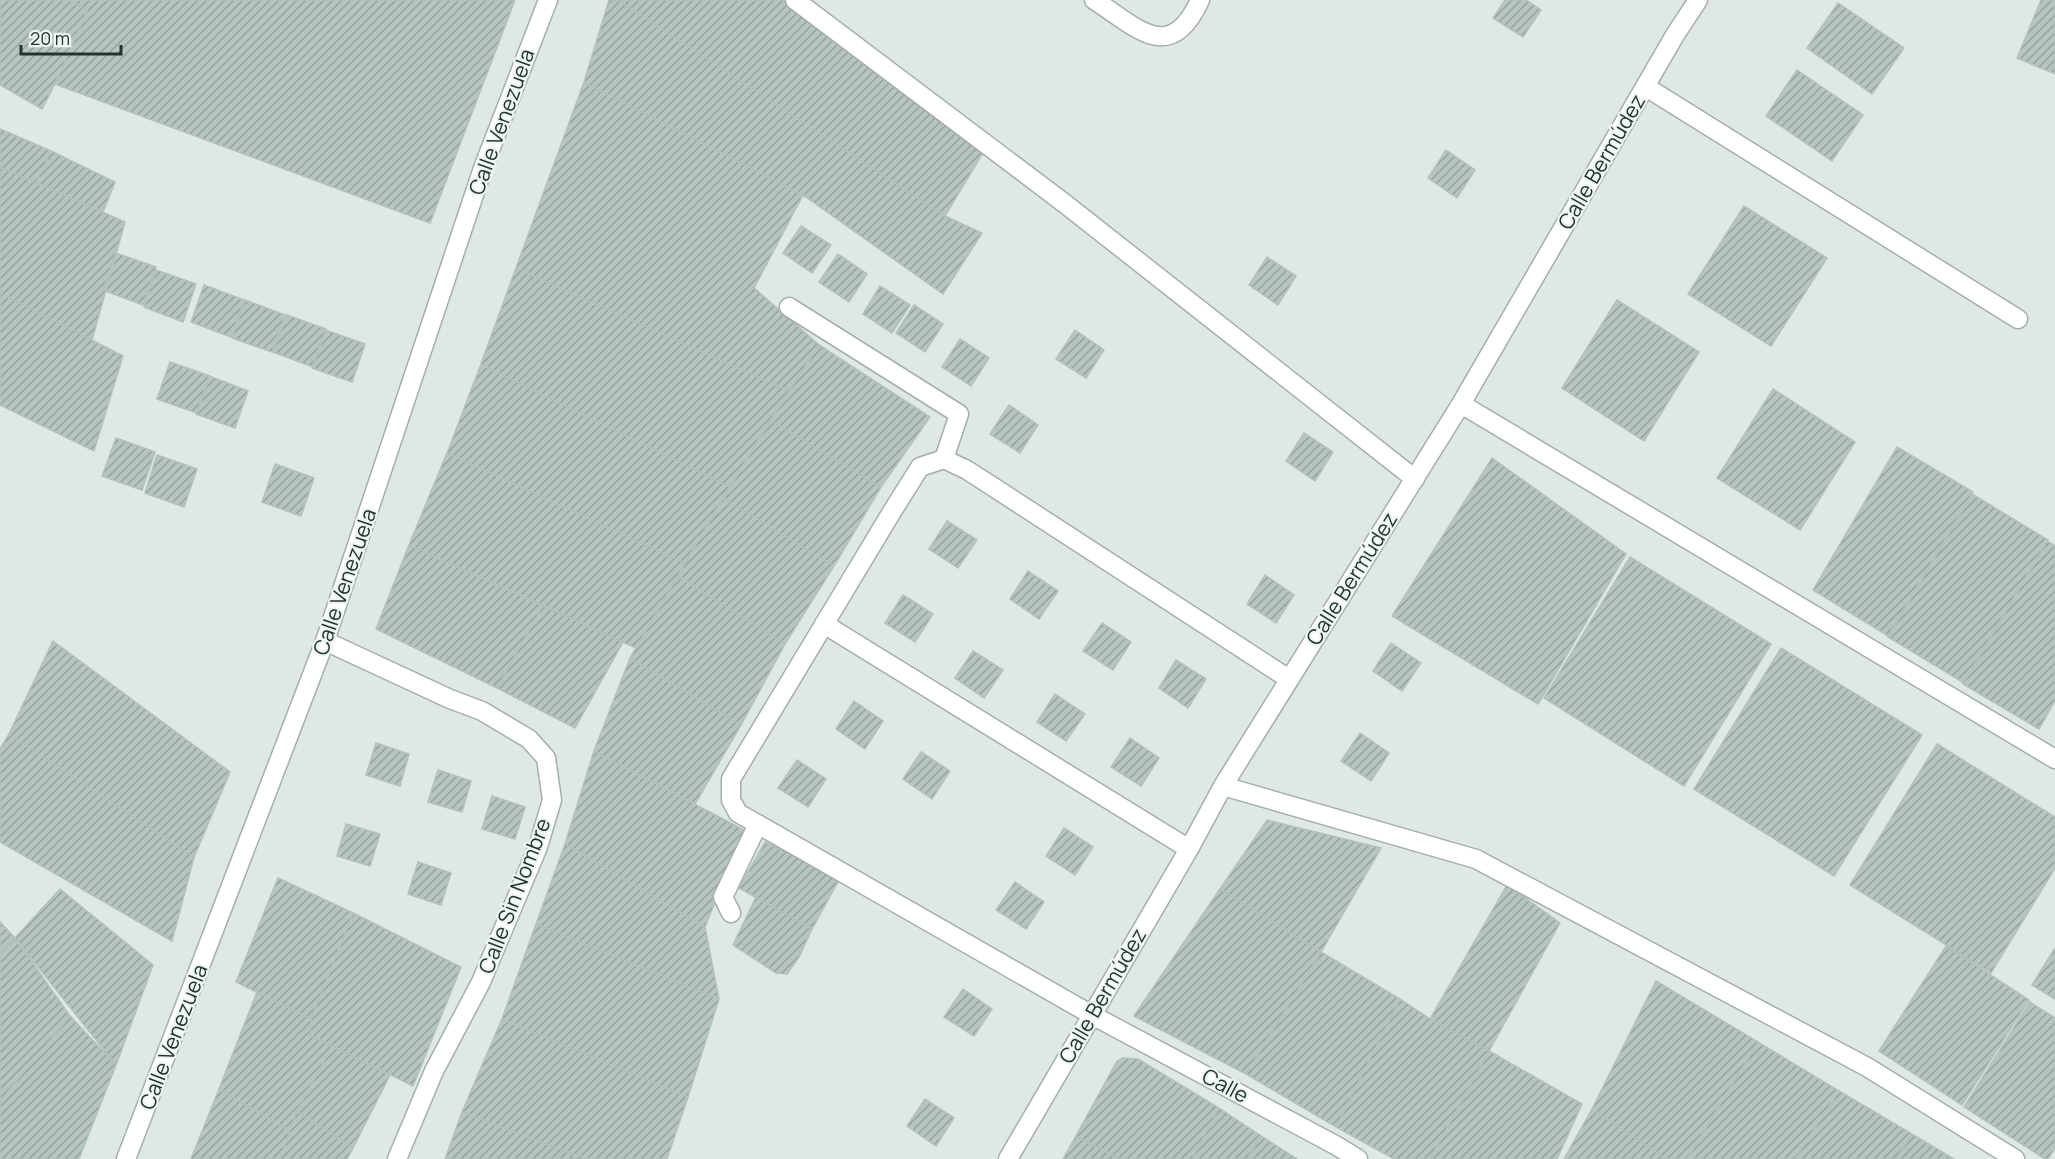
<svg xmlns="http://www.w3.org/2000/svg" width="2055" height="1159" font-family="Manrope,sans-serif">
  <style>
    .building { fill: url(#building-hatch); stroke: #b2c1bb; stroke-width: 1.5 }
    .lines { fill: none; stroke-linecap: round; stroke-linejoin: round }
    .minor-casing { stroke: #a3afab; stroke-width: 21 }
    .minor { stroke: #fff; stroke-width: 18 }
    .labels { text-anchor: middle; stroke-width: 4.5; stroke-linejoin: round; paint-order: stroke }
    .street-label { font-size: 21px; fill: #223631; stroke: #eef5f2 }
  </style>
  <defs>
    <pattern id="building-hatch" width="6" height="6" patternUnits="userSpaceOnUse" patternTransform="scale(1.5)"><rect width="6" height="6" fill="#b7c5c0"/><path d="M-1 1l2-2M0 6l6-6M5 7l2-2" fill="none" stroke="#94a19d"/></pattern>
  </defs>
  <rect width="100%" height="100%" fill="#dfe8e4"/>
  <path class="building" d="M0,0H70L87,11L55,84L42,109L0,85Z
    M70,0H92L87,11Z
    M92,0H515L430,223L55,84Z
    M609,0H618L945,216L982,233L943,294L803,195L584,82Z
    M618,0H783L984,151L945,216Z
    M1505,0H1526L1541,10L1523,37L1493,18Z
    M2041,0H2055V74L2017,58Z
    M1838,3L1904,48L1872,94L1807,48Z
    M1797,70L1863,115L1832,161L1766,116Z
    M584,82L803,195L754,288L819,345L789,391L516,268Z
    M0,129L51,151L36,183L0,167Z
    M1446,150L1475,170L1457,198L1428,178Z
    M51,151L115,182L103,212L36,183Z
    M0,167L125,222L92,340L0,293Z
    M1744,206L1827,258L1771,346L1688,294Z
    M801,226L831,245L812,273L783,253Z
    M116,253L156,267L143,305L103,290Z
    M838,254L867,274L849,302L819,282Z
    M1267,257L1296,276L1278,305L1249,285Z
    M516,268L789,391L730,487L481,364Z
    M156,270L196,284L183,322L144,307Z
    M204,285L244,300L231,337L191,322Z
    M880,286L910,305L892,333L863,314Z
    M0,293L123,356L94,451L0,405Z
    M245,300L285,315L272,352L232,338Z
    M1617,300L1699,352L1644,441L1562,388Z
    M914,305L943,324L925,352L896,333Z
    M287,315L326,329L313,367L273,352Z
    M325,330L365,344L352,382L312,368Z
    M1075,330L1104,350L1086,378L1056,359Z
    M960,339L989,358L971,386L942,367Z
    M819,345L930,417L881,487L770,420Z
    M170,362L210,376L197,413L157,399Z
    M481,364L730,487L685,563L447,453Z
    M209,376L248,391L235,428L196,414Z
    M1773,389L1855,442L1800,530L1717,478Z
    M1009,405L1038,425L1020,453L990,434Z
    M770,420L881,487L834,566L723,498Z
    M1304,433L1333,452L1315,481L1286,461Z
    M116,438L155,452L142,490L102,476Z
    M1897,447L1973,492L1888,636L1813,590Z
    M447,453L685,563L636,648L409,545Z
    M157,455L197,469L184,507L145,493Z
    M1492,458L1626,554L1538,704L1392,616Z
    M275,464L314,478L301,516L262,502Z
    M1972,494L2048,540L1964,683L1888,637Z
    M723,498L834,566L785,644L678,576Z
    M947,521L977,540L958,568L929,549Z
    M2047,541L2055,546V701L2039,729L1963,684Z
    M409,545L543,605L497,688L376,629Z
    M1630,557L1771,644L1684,786L1544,698Z
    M1028,571L1058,591L1039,619L1010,599Z
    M1265,575L1294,595L1276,623L1247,604Z
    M678,576L785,644L741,725L630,658Z
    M903,595L933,614L915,642L885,623Z
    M543,605L623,642L575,728L497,688Z
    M1102,623L1131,642L1113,670L1083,651Z
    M53,641L230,772L194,857L9,734Z
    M1391,643L1421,663L1402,691L1373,671Z
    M1781,648L1922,735L1834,876L1694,789Z
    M973,651L1003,670L984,698L955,678Z
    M630,658L741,725L695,804L594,751Z
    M1176,660L1206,679L1188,708L1159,688Z
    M1055,694L1085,714L1066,741L1037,722Z
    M854,701L883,721L865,749L836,729Z
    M1360,733L1389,753L1371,781L1341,761Z
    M9,734L194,857L172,941L0,842V749Z
    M1130,738L1159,758L1141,786L1111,767Z
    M376,743L409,754L400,786L366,775Z
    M1937,744L2055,817V868L1991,973L1850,885Z
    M594,751L744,830L705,927L565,844Z
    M921,752L950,771L932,799L903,779Z
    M797,760L826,779L808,807L778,788Z
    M438,770L471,781L462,812L428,802Z
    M492,796L525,807L515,839L482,829Z
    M1267,820L1381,848L1321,952L1220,889Z
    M346,824L380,834L370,866L337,856Z
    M1064,828L1093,847L1075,875L1046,856Z
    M765,842L840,878L812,929L739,888Z
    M565,844L705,927L719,999L536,924Z
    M418,862L451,873L441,905L408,894Z
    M278,878L353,913L311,1019L236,982Z
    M1015,882L1044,902L1026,929L996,910Z
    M1507,885L1560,923L1489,1051L1430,1019Z
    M60,889L153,965L116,1065L15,938Z
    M1220,889L1321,952L1246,1074L1134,1016Z
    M756,897L812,929L799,957L787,974L776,973L733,945Z
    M353,913L461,967L413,1086L310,1035L311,1019Z
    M0,922L15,938L0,955Z
    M536,924L719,999L688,1097L502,1019Z
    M15,938L70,1016L0,1101V955Z
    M1946,946L2029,1000L1962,1105L1879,1051Z
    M2055,948V999L2032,985Z
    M1321,952L1400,999L1336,1127L1246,1074Z
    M1656,981L1758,1042L1687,1159H1667L1592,1109Z
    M963,989L992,1009L974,1036L944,1017Z
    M257,992L311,1019L310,1035L332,1046L297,1111L290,1131L219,1089Z
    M1400,999L1430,1019L1489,1051L1430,1159H1394L1336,1127Z
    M2030,1002L2055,1018V1148L2048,1159H2045L1964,1107Z
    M70,1016L116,1065L79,1159H0V1101Z
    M502,1019L688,1097L667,1159H590L562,1150L462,1112Z
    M1758,1042L1839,1091L1795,1159H1687Z
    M332,1046L390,1075L353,1148L297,1111Z
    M1489,1051L1582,1104L1557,1159H1430Z
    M1123,1058L1138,1059L1219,1108L1192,1159H1120L1076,1136L1117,1061Z
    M219,1089L290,1131L280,1159H191Z
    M1839,1091L1912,1134L1896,1159H1795Z
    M925,1099L954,1118L936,1146L907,1126Z
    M1219,1108L1261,1136L1247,1159H1192Z
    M1592,1109L1667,1159H1564Z
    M297,1111L353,1148L347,1159H280Z
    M462,1112L562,1150L557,1159H445Z
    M1912,1134L1954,1159H1896Z
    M1076,1136L1120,1159H1063Z
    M1261,1136L1297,1159H1248Z
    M562,1150L590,1159H557Z"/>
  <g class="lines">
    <g class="minor-casing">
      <path id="minor" d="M795,0L1064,203L1415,479
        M1094,0C1137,27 1170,66 1200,0
        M1646,87L2018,319
        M789,307L959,414L944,459
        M1461,404L2055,759
        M824,624L1189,849
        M325,641L450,699L482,711L529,739L546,758L552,800L538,847L481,982L434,1071L397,1159
        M1289,679L967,470L944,459L920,467L893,510L731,779V800L738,813L1092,1015L1337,1146L1358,1159
        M1223,786L1476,859L1867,1067L2015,1159
        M731,913L723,897L758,824
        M126,1159L325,641L483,168L548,0
        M1008,1159L1189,849L1223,786L1461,404L1675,35L1698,0"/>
    </g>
    <use href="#minor" class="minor"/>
  </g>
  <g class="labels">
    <g class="street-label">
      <text transform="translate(502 122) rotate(-70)" y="7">Calle Venezuela</text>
      <text transform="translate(1602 162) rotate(-60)" y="7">Calle Bermúdez</text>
      <text transform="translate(1352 579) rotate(-58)" y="7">Calle Bermúdez</text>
      <text transform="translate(345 582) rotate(-71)" y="7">Calle Venezuela</text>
      <text transform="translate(515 896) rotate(-69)" y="7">Calle Sin Nombre</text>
      <text transform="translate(1103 996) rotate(-60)" y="7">Calle Bermúdez</text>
      <text transform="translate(174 1037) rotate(-69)" y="7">Calle Venezuela</text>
      <text transform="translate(1225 1086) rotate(28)" y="7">Calle</text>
    </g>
  </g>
  <path d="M21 45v9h100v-9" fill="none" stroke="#223631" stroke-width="3"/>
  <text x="30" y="45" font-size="18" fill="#223631" stroke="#eef5f2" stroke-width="4.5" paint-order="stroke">20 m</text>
</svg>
